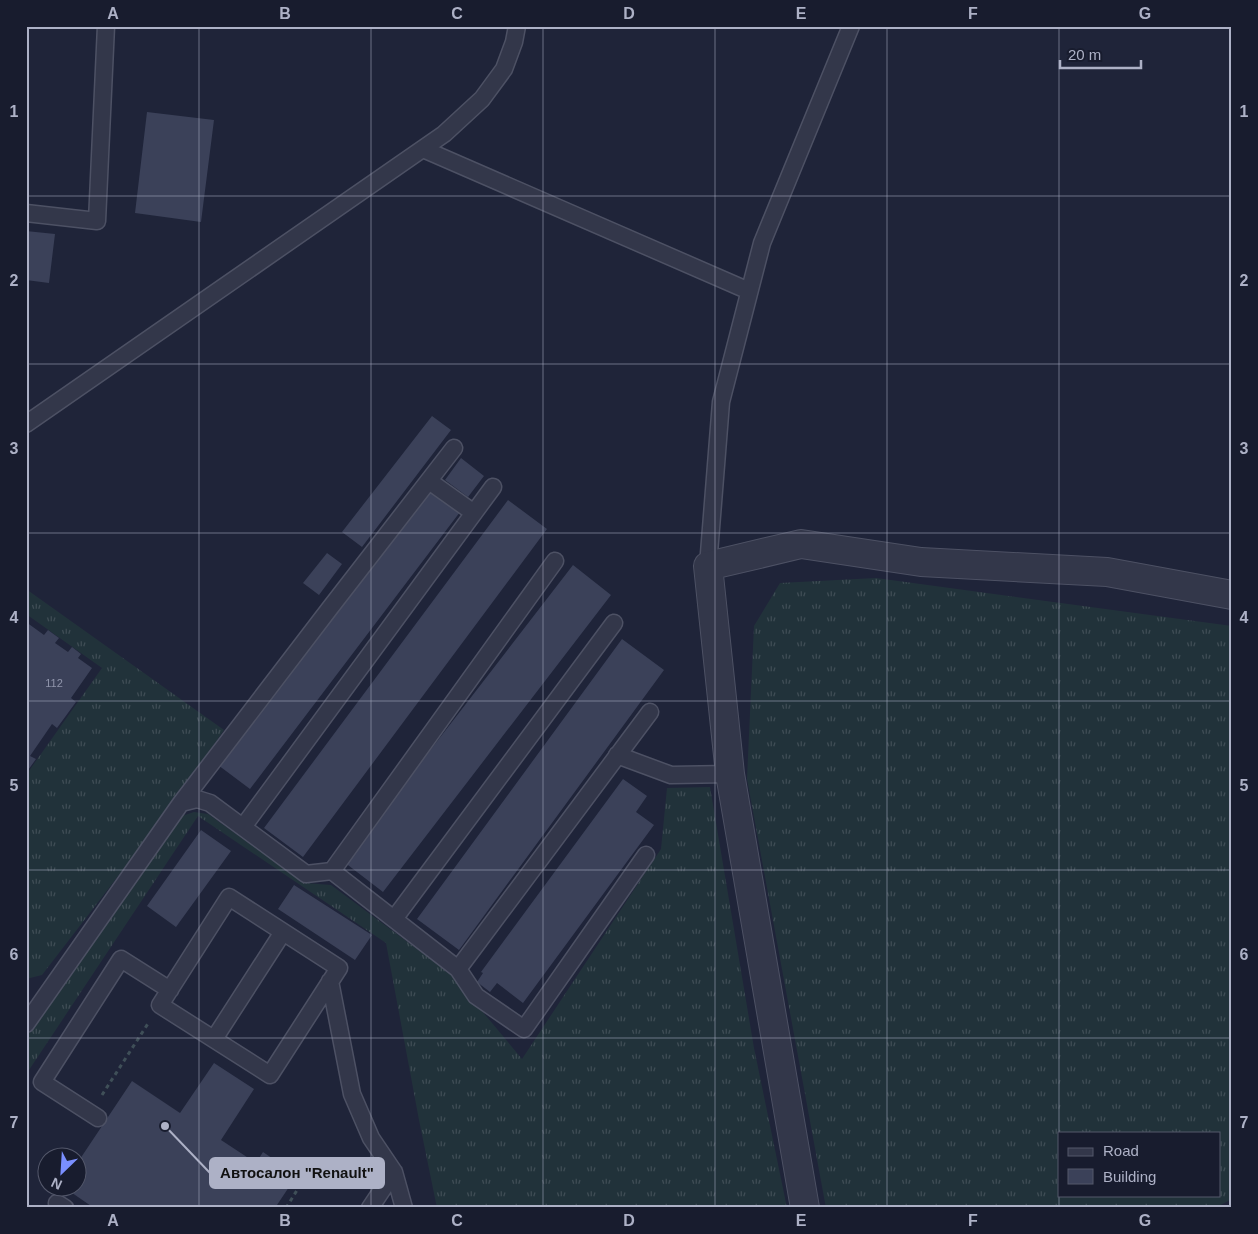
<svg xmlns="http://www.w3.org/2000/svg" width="1258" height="1234" font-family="Arial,sans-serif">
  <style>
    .grass { fill: url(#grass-tufts); fill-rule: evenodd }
    .building { fill: #3b4159 }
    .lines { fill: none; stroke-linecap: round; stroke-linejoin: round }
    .service-casing { stroke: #4d5164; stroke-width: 19 }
    .minor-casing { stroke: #4d5164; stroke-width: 30 }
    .path { stroke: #3f4f58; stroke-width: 3; stroke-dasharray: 4 4; stroke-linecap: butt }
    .service { stroke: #33374a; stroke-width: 16 }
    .minor { stroke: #33374a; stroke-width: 28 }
    .grid { fill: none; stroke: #adb1c6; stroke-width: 1; stroke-opacity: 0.55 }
    .labels { text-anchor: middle; stroke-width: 4.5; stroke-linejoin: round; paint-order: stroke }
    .number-label { font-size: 11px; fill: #9095ab }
    .leader { fill: none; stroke: #adb1c6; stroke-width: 2 }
    .callout-dot { fill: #adb1c6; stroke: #181c2e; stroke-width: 2 }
    .callout { fill: #adb1c6; stroke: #adb1c6; stroke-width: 2 }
    .callout-label { font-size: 15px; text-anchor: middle; font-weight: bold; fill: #111 }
    .neatline { fill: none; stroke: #adb1c6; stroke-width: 2 }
    .grid-label { font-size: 16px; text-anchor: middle; font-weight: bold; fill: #adb1c6 }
  </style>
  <defs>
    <pattern id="grass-tufts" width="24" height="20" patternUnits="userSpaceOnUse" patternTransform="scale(1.25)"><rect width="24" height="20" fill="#21323a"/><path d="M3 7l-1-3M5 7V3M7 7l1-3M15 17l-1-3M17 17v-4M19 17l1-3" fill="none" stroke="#3f4d55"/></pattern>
  </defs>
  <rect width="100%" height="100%" fill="#1f2439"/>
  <path class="grass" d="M876,578L1232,626V1199L1215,1208H826L747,779L754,626L780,583ZM1059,1133H1219V1195H1059Z
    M26,589L224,730L169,810L42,975L26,979V775L102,668L26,614Z
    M710,787L754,1048L787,1208H437L419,1120L386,943L198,816L27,1073L26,1072V1036L179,817L194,812L208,814L305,883L331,885L452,975L522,1059L661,849L667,788Z"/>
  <path class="building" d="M147,112L214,120L201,222L135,213Z
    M26,231L55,234L49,283L26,280Z
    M432,416L451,430L362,547L342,532Z
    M461,458L484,476L468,497L445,480Z
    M428,488L460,512L250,789L218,765Z
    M508,500L547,529L303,857L264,828Z
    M327,553L342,564L319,595L303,583Z
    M573,565L611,595L383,892L344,862Z
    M26,622L44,635L48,630L59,638L55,643L68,652L72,647L81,654L78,658L92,668L71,698L76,702L57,728L52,724L30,756L36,759L26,773Z
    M622,639L664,670L459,950L417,919Z
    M623,779L647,796L636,812L654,825L523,1003L497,983L490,992L477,982L483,973L481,972Z
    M201,830L231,851L176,927L147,906Z
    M294,885L372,935L355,960L278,909Z
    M214,1063L254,1089L221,1140L256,1163L263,1152L297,1175L275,1208H94L62,1186H78V1162L132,1081L180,1113Z"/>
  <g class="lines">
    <g class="service-casing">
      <path id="service" d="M423,149L749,291
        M26,213L97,221L106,26
        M26,424L444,134L482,99L504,69L514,42L517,26
        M429,481L474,513
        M708,566L721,402L762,243L851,26
        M617,755L671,775L730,774
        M181,803L197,799L210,803L306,874L332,871L458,969L476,996L524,1029L646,855
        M243,827L493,487
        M332,871L555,561
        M229,897L339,968L270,1075L160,1005Z
        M394,919L614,623
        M458,969L650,712
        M330,981L352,1094L371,1138L394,1172L404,1208
        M26,1024L181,803L330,608L454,448
        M214,1039L283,932
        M98,1118L42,1082L121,959L170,990
        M57,1203L65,1208
        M370,1208L394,1172"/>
    </g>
    <g class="minor-casing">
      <path id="minor" d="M805,1208L730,774L708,566L801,544L921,562L1107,572L1232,595"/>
    </g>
    <path class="path" d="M102,1095L149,1022
      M286,1208L299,1187"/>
    <use href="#service" class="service"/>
    <use href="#minor" class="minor"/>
  </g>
  <path class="grid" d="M199,26V1208M371,26V1208M543,26V1208M715,26V1208M887,26V1208M1059,26V1208M26,196H1232M26,364H1232M26,533H1232M26,701H1232M26,870H1232M26,1038H1232"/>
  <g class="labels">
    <g class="number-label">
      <text x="54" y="687">112</text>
    </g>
  </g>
  <path class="leader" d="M165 1126L210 1173"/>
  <circle class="callout-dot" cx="165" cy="1126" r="5"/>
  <rect class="callout" x="210" y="1158" width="174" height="30" rx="5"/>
  <g class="callout-label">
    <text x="297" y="1178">Автосалон "Renault"</text>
  </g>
  <rect width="1258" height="1234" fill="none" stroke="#181c2e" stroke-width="55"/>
  <rect x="1058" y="1132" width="162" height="65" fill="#181c2e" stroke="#54586b"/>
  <rect x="1068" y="1148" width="25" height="8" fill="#33374a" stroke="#54586b"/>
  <text x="1103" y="1156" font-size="15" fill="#adb1c6">Road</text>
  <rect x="1068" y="1169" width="25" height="15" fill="#3b4159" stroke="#54586b"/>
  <text x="1103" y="1182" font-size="15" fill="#adb1c6">Building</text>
  <g transform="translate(62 1172) rotate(205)"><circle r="24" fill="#181c2e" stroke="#54586b"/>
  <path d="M0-4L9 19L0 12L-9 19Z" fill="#7a8fff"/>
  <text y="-8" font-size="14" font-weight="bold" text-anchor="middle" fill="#adb1c6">N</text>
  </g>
  <path d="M1060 60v8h81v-8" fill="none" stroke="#adb1c6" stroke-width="2.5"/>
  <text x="1068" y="60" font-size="15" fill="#adb1c6" stroke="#181c2e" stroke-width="4" paint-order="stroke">20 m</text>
  <rect x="28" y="28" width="1202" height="1178" class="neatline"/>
  <g class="grid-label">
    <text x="113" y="19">A</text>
    <text x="285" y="19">B</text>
    <text x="457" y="19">C</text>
    <text x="629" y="19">D</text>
    <text x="801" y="19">E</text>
    <text x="973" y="19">F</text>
    <text x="1145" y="19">G</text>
    <text x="14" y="117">1</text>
    <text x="1244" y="117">1</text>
    <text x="14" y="286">2</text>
    <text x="1244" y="286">2</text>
    <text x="14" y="454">3</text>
    <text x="1244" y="454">3</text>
    <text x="14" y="623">4</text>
    <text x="1244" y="623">4</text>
    <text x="14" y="791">5</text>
    <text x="1244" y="791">5</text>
    <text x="14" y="960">6</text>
    <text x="1244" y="960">6</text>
    <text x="14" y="1128">7</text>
    <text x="1244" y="1128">7</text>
    <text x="113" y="1226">A</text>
    <text x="285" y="1226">B</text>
    <text x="457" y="1226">C</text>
    <text x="629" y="1226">D</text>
    <text x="801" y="1226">E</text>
    <text x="973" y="1226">F</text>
    <text x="1145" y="1226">G</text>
  </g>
</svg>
